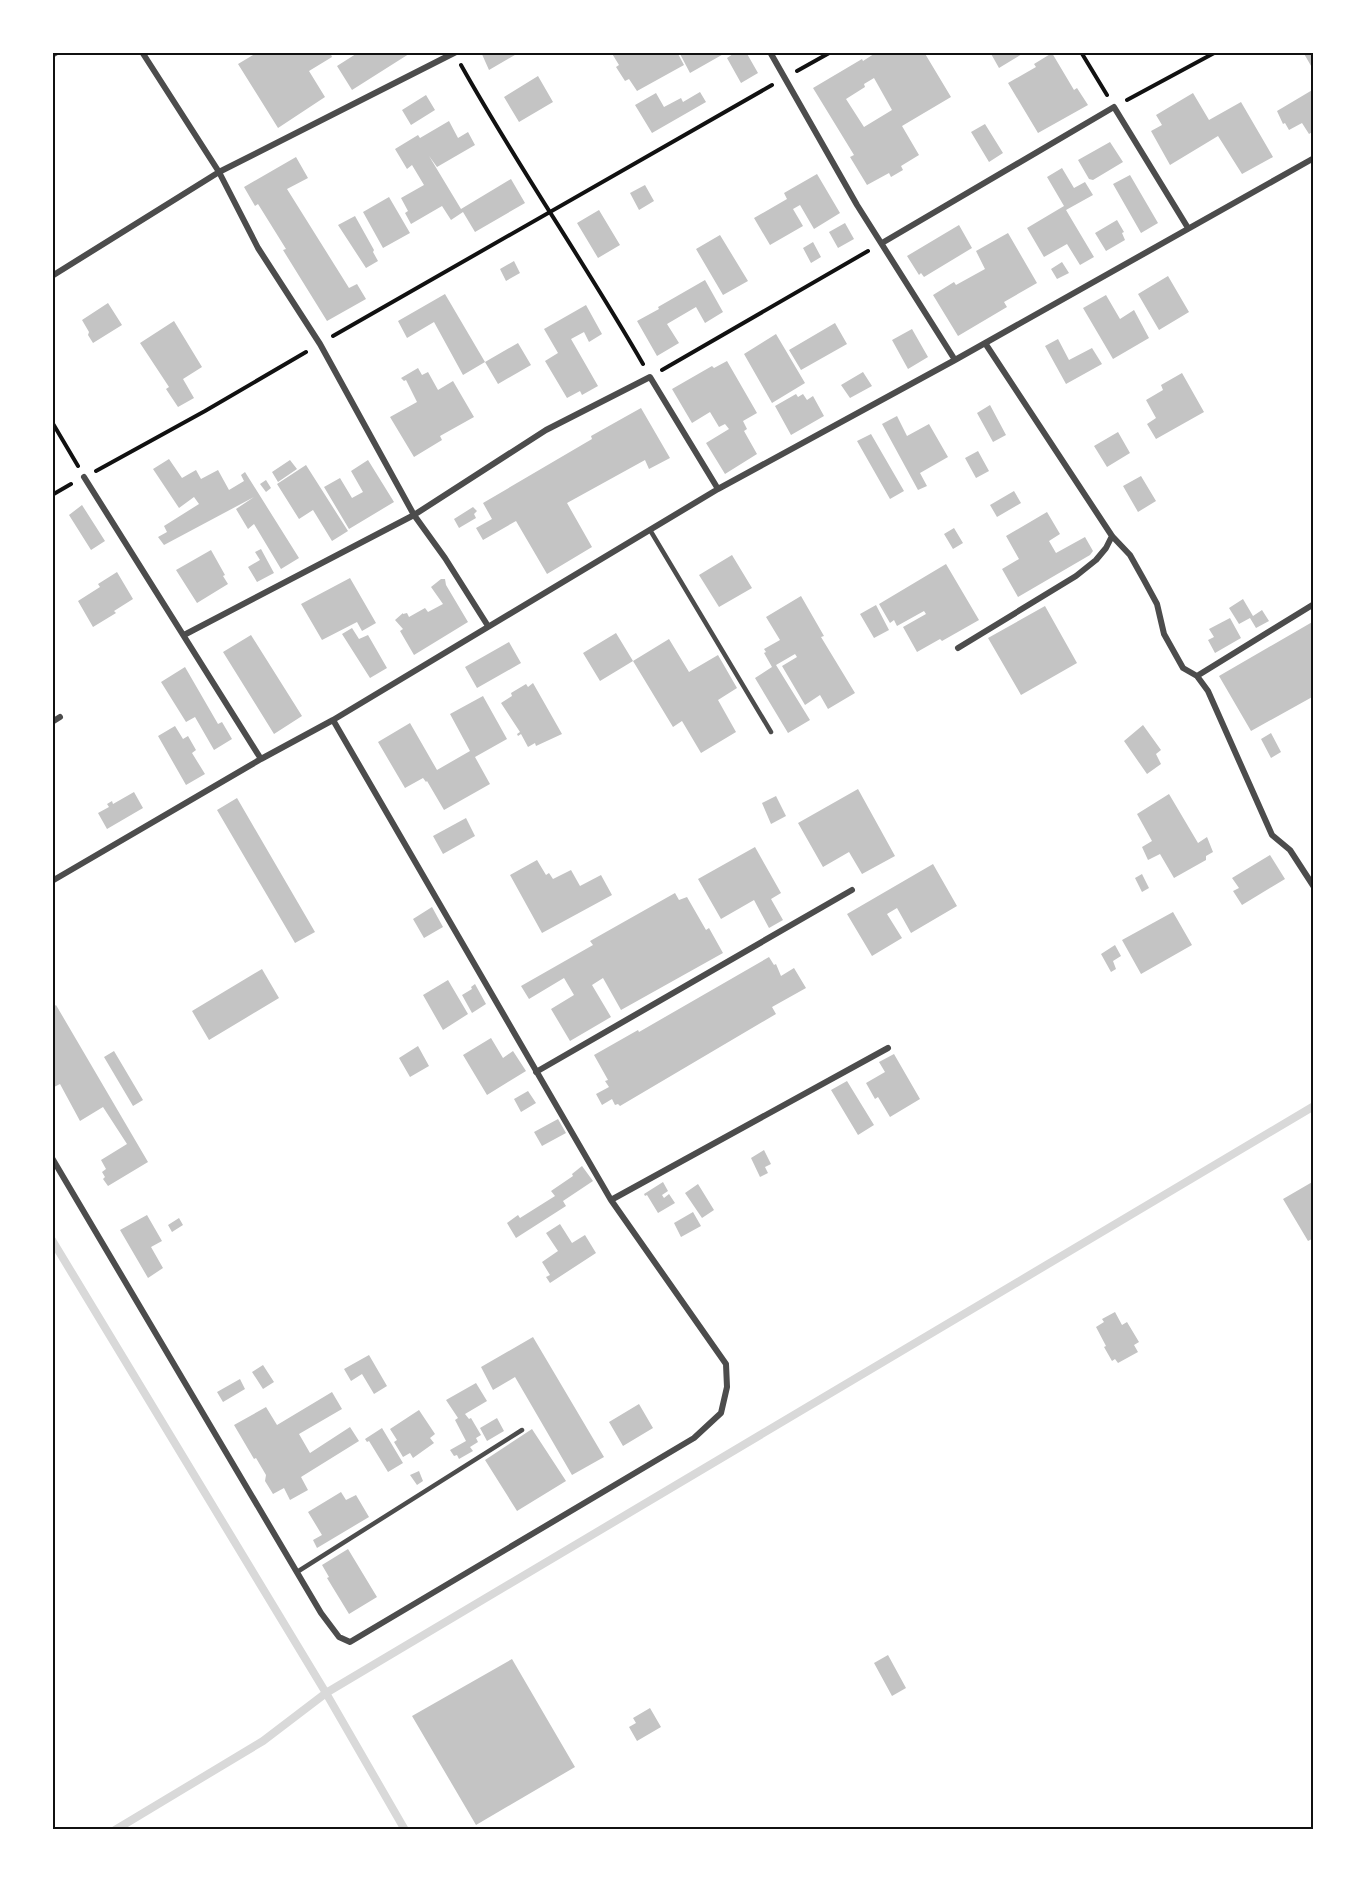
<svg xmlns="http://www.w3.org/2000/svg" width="1366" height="1882" font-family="Georgia,serif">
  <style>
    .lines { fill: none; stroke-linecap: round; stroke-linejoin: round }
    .stream { stroke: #d9d9d9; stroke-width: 8 }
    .building { fill: #c4c4c4; fill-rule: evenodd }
    .path { stroke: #111; stroke-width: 4 }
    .service { stroke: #4c4c4c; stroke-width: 4.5 }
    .minor { stroke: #4c4c4c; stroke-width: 6 }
    .neatline { fill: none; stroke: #111; stroke-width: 2 }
  </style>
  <rect width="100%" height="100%" fill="#fff"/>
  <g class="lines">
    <path class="stream" d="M52,1240L326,1693L405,1830
      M115,1830L263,1741L326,1693L1314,1106"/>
  </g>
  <path class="building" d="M258,52H330L332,57L309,71L325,97L278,128L238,64Z
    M359,52H412L352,90L337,66Z
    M481,52H520L489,70Z
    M611,52H677L684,65L637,91L629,79L625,81L616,67L619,65Z
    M679,52H727L690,73Z
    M736,52H746L758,73L741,83L727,58Z
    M877,52H924L951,97L902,126L919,155L901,166L903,170L891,177L889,173L867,185L850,157L854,155L813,88L862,59L863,61ZM874,78L892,110L864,127L846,99L865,87L864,84Z
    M990,52H1021L1022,54L999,68Z
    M1303,52H1314V71Z
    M1052,53L1074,90L1077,88L1088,105L1038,133L1008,83L1036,67L1034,64Z
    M538,76L553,102L519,122L504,97Z
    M1314,89V131L1309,134L1302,123L1289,130L1285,123L1283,124L1277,111Z
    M700,92L706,102L652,133L635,105L656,93L664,107L681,98L683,102Z
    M1193,93L1209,120L1241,102L1273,157L1242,174L1218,136L1170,165L1151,131L1162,125L1156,115Z
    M426,95L435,110L411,125L402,110Z
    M449,121L458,138L468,132L475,145L437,167L429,156L461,209L511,179L525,203L475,232L463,212L451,220L442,206L411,224L405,213L408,211L401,198L424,185L412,165L407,169L395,149L418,135L420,138Z
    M985,124L1003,153L989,162L971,132Z
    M1110,142L1123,162L1093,180L1089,179L1078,160Z
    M296,157L308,178L287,189L349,288L357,284L366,299L327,321L283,250L286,249L258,204L255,206L244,187Z
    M1062,168L1074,188L1085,182L1093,195L1066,210L1094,257L1080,265L1067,244L1044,257L1027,228L1064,206L1047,177Z
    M817,174L840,213L814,229L800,205L793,209L803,226L770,245L754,218L787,199L784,193Z
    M1130,175L1158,223L1141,233L1113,184Z
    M645,185L654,201L639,210L630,193Z
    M389,197L410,233L383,248L363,212Z
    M599,210L620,245L598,258L577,223Z
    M355,216L374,250L373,252L378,261L366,268L338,225Z
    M1117,220L1124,232L1122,233L1125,240L1106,251L1095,233Z
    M845,223L854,239L838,248L829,232Z
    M959,225L972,248L924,277L921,273L919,275L907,256Z
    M1008,233L1037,283L1004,302L1007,307L958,336L933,295L954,282L956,285L985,269L976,251Z
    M720,235L748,281L723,295L696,249Z
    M813,242L821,257L811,263L803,248Z
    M514,261L520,273L506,281L500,269Z
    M1062,262L1069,273L1057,279L1051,269Z
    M1168,276L1189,312L1159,330L1138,294Z
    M705,280L723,312L705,323L696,307L667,324L679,343L657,356L637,321L659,309L658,307Z
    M445,294L485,362L463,375L434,322L407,338L398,321Z
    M1106,295L1120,319L1134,310L1149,338L1113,359L1083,308Z
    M108,303L122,325L93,343L88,335L89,332L82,320Z
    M586,305L602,334L589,342L584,332L571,339L598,386L582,395L580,391L567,398L545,361L558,353L544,329Z
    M174,321L202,367L183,379L194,398L178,407L166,389L169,387L140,343Z
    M835,323L847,344L801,370L789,350Z
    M912,329L928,357L908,369L892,340Z
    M776,334L805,383L772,403L744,354Z
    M1058,339L1069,360L1092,348L1102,364L1066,384L1045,346Z
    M518,343L531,365L498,384L485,362Z
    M727,361L757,413L743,421L747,429L744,431L757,454L725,474L706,443L729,429L725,424L719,427L710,412L692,423L672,389L712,366L714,368Z
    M418,368L422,375L428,372L438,390L453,381L474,417L440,436L442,440L414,457L390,417L417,402L406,380L404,381L401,378Z
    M863,372L872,386L850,398L841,385Z
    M1182,373L1204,412L1156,439L1147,424L1156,418L1146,400L1163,390L1161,385Z
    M796,394L798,397L803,394L807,400L813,396L824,416L791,435L775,406Z
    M990,405L1006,435L993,442L977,413Z
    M641,408L670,458L649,469L645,460L567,503L592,547L547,574L516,521L483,540L476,528L492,519L483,503L592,439L591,436Z
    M897,416L907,436L929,424L948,457L920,473L927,486L918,490L882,424Z
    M1118,432L1130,453L1107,467L1094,446Z
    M871,434L904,491L890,499L857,441Z
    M978,451L989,471L976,478L965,458Z
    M169,459L182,478L196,470L201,479L218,470L229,490L244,481L241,475L245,472L299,558L281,569L254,524L248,529L236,509L254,497L164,545L158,537L167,532L164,526L199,504L194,497L179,508L153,469Z
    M290,460L297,469L278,482L272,472Z
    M368,460L394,502L349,529L324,487L340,478L352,498L363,492L351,471Z
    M306,465L348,531L332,541L313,510L299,519L277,484Z
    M1141,476L1156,501L1138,512L1123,486Z
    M266,480L271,488L266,492L260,484Z
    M1014,491L1021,503L997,517L990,505Z
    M82,505L105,541L91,550L69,515Z
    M473,507L477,511L474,514L476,518L459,528L454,519Z
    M1047,512L1060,534L1049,541L1056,553L1085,537L1093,551L1090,555L1018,597L1002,569L1019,559L1006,536Z
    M954,528L963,543L953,549L944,534Z
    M261,549L274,573L257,582L248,567L260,560L255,552Z
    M211,550L225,575L223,576L228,584L197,603L176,570Z
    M732,555L752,588L719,607L699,575Z
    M946,564L979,620L942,641L940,639L917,652L903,627L926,614L924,611L897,626L894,620L890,623L879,604Z
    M117,572L133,599L114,611L116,613L93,627L78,601L100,587L98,584Z
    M350,578L376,623L362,631L357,622L322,640L301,604Z
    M441,579H445L446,585L468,622L414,655L400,631L403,629L395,620L403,613V614L407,613L409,617L425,608L428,612L443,604L431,587Z
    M801,596L824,636L821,637L855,693L828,709L820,695L805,705L782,666L797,657L795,654L776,665L810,720L788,733L755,678L772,667L764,653L766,652L764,649L780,640L766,617Z
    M1243,599L1253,616L1262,610L1269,621L1256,628L1250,618L1239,624L1229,608Z
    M876,605L889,630L874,638L860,614Z
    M1045,606L1077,663L1021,695L988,638Z
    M1230,618L1241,638L1215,653L1208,640L1214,637L1209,629Z
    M1314,621V696L1251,731L1219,676Z
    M352,628L359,639L368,635L387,668L370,678L342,634Z
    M616,633L633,661L600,681L583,653Z
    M251,635L302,716L274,734L223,652Z
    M669,639L689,672L718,655L737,688L718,700L736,732L701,753L682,721L673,727L633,661Z
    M509,642L521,663L477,688L465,667Z
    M185,667L218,724L222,722L232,739L214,750L195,717L186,722L161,682Z
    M533,683L562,734L536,746L535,743L528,747L521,734L518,736L517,734L520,732L501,703L512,696L511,693L526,684L528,687Z
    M483,696L507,739L475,757L490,784L444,810L427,781L426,782L423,778L405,788L378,742L410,723L437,770L470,751L450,714Z
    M1143,725L1161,750L1156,754L1161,764L1147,774L1124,741Z
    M175,726L183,739L188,736L196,750L192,753L205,774L186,785L158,736Z
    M1271,733L1281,752L1271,758L1261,739Z
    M858,789L895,856L862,874L849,852L823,867L798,823Z
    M134,792L143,808L107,829L98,813L109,807L107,804L112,801L113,804Z
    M1169,794L1198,843L1207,837L1213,852L1206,856V860L1174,878L1160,854L1148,860L1142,847L1152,841L1137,814Z
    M776,796L786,816L771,824L762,803Z
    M237,798L315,932L295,943L217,810Z
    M466,818L475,836L443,854L433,836Z
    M755,847L781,893L771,899L783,920L769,928L754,900L721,919L698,879Z
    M1270,855L1285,879L1242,905L1233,891L1239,888L1232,878Z
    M537,860L546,875L549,873L553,879L571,870L580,886L601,875L612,895L542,933L510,875Z
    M933,864L957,906L911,933L897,908L887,914L902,938L872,956L847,914Z
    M1142,874L1149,888L1142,892L1135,878Z
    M675,893L679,900L687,897L706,930L709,928L723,953L621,1010L603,978L592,985L611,1017L570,1041L551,1009L574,995L564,978L529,999L521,986L593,945L590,941Z
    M432,907L443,927L424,938L413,919Z
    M1173,912L1192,945L1141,974L1122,940Z
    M1115,945L1121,956L1113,961L1116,969L1111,972L1101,954Z
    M769,957L774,965L776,964L781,976L794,968L806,988L772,1007L776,1014L620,1106L618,1104L615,1105L612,1099L602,1105L596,1094L609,1087L605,1081L608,1080L594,1055L638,1030L639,1032Z
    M262,969L279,998L209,1040L192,1011Z
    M448,980L468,1014L443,1030L423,995Z
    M475,984L486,1004L472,1013L462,995L472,989L471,987Z
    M56,1005L148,1162L108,1186L103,1179L105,1177L102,1172L106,1169L101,1160L127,1144L103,1107L80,1121L60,1084L52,1088V1008Z
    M491,1038L503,1058L513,1051L526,1071L487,1095L463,1055Z
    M418,1046L429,1066L410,1077L399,1058Z
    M114,1051L143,1100L133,1106L104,1057Z
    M894,1054L920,1099L890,1117L878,1097L875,1099L866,1083L885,1072L879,1062Z
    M847,1081L874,1125L858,1135L831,1090Z
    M528,1091L536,1103L521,1112L514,1099Z
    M558,1119L566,1133L542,1146L534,1132Z
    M764,1150L771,1164L765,1167L768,1173L760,1177L751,1158Z
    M582,1166L593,1181L563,1201L566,1206L516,1238L507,1223L518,1215L520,1218L555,1196L551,1191L573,1176L572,1174Z
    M1314,1181V1238L1308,1241L1283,1199Z
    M663,1182L668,1191L662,1195L664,1198L669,1194L675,1203L658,1213L647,1195L645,1196L644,1194Z
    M698,1184L714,1210L702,1218L685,1193Z
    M693,1212L701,1226L681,1237L674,1223Z
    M147,1215L162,1241L151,1247L163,1268L148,1278L120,1230Z
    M179,1218L183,1225L172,1232L168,1225Z
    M560,1224L572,1243L585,1235L596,1253L550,1283L546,1277L550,1275L542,1262L558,1251L546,1233Z
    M1115,1312L1122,1325L1127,1322L1139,1342L1134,1345L1138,1352L1118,1363L1115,1359L1112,1361L1104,1347L1106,1346L1096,1327L1104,1322L1102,1319Z
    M533,1337L604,1457L572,1475L515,1377L493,1390L481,1367Z
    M369,1355L387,1386L374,1394L362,1374L351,1381L344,1369Z
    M263,1365L274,1382L263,1389L252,1372Z
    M240,1379L245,1389L223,1402L217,1392Z
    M476,1383L487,1401L465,1414L469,1419L471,1418L481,1435L476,1438L478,1442L470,1447L473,1451L459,1459L457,1455L454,1456L450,1450L466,1441L455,1420L458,1418L446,1400Z
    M332,1392L342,1409L299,1434L310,1453L350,1427L359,1441L301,1477L308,1490L290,1500L284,1488L273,1494L265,1481L266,1475L256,1458L254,1459L234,1425L266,1407L277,1425Z
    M639,1404L653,1428L623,1446L609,1422Z
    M419,1410L435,1434L430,1438L434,1443L413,1458L410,1453L403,1457L394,1442L397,1440L390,1429Z
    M497,1418L504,1431L487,1441L480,1428Z
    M382,1428L403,1463L388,1472L369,1441L367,1442L365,1439Z
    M532,1429L566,1481L517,1511L485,1460Z
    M419,1471L423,1481L417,1485L410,1475Z
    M341,1492L346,1500L356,1495L369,1517L317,1548L313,1540L322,1535L308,1512Z
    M348,1549L377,1597L349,1614L327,1578L329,1577L322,1565Z
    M888,1655L906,1688L892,1696L874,1663Z
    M512,1659L575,1767L476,1825L412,1716Z
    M650,1708L661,1727L637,1741L629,1727L636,1723L633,1718Z"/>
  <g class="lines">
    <path class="path" d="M1081,52L1107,95
      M461,65C518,167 585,263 643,364
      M797,71L831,52
      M1127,100L1216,52
      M333,336L772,85
      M662,370L868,251
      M52,422L78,466
      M96,471L205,411L306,352
      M52,495L71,484"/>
    <path class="service" d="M650,530L771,732
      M297,1572L522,1430"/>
    <path class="minor" d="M142,52L219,172L258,248L320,344L414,515L445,558L488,626
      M770,52L857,205L955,360
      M52,55L57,52
      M882,243L1114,107L1188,228
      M52,276L219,172L456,52
      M985,343L1112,536L1130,555L1144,580L1157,604L1164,634L1183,668L1197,676L1208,691L1272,835L1290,850L1314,887
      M84,477L261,759
      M184,635L414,515L546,430L650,377L718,489
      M958,648L1076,576L1096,560L1106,548L1112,536
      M1197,676L1314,604
      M52,722L60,717
      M52,881L261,759L333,720L718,489L955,360L1314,158
      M536,1072L852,890
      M52,1158L321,1613L339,1637L350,1642L694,1438L721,1413L727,1387L726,1364L611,1200L333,720
      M611,1200L888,1048"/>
  </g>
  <rect width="1366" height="1882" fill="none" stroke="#ffffff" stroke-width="108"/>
  <rect x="54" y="54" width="1258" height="1774" class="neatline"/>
</svg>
